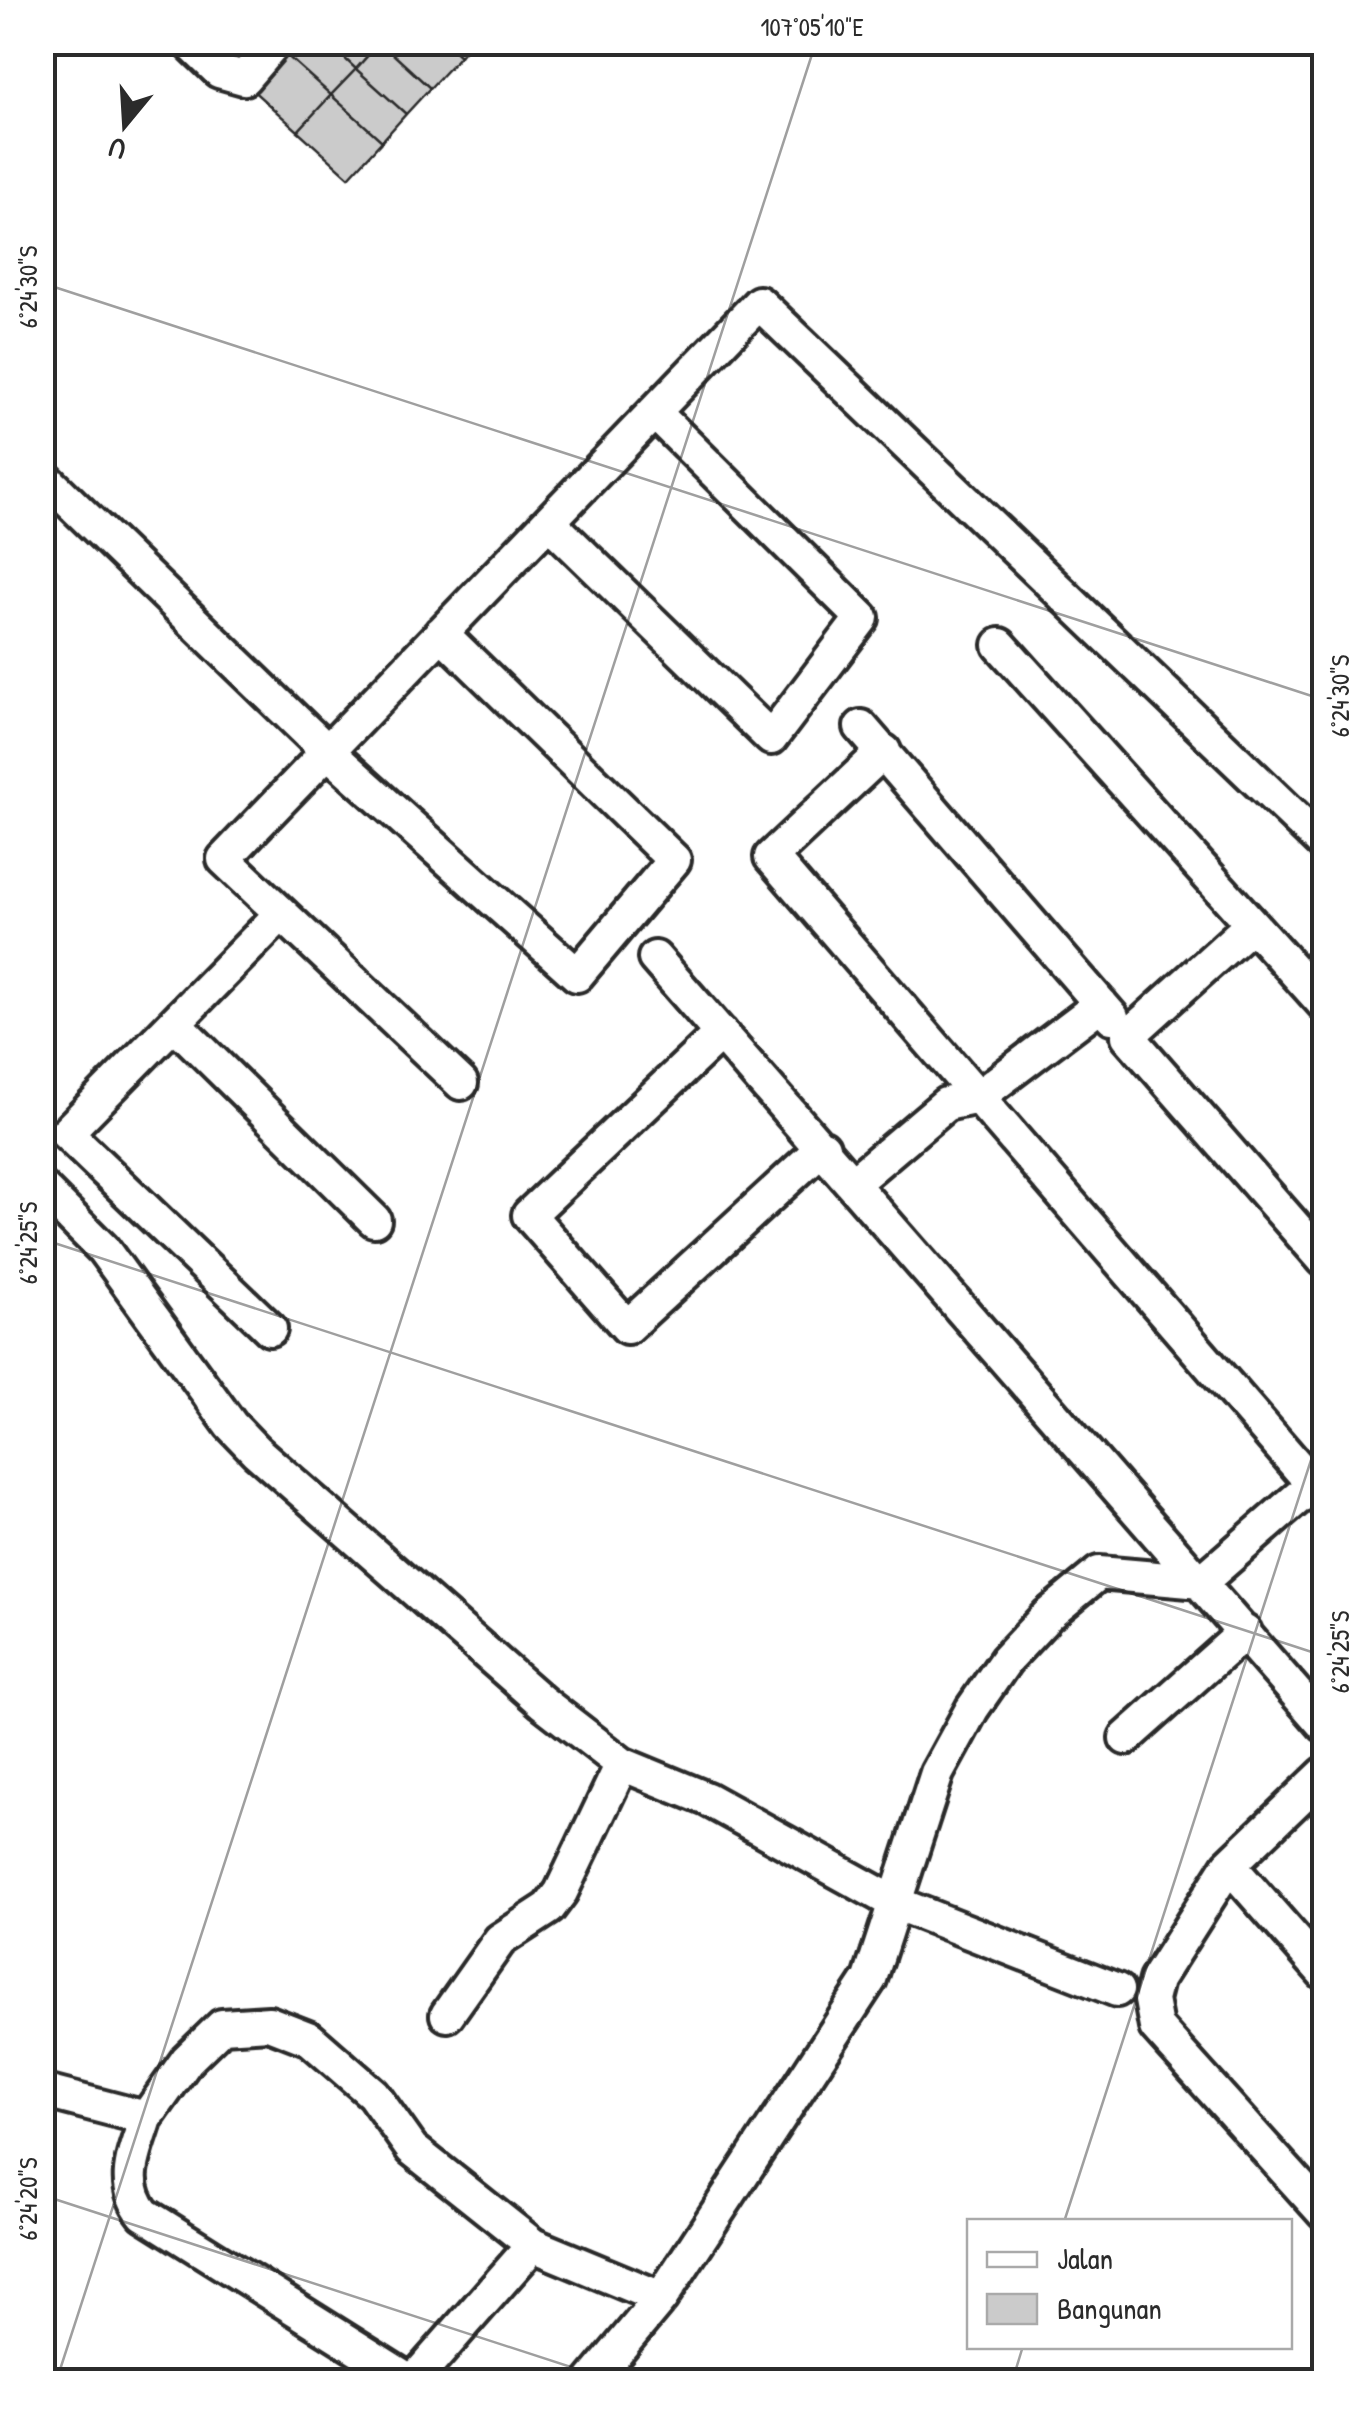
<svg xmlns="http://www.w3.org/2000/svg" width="1367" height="2424" font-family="'Patrick Hand',sans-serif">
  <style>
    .building { fill: #cbcbcb; stroke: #2b2b2b; stroke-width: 2.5 }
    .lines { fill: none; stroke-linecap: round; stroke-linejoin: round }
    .minor-casing { stroke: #2b2b2b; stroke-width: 40 }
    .minor { stroke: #fff; stroke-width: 32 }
    .ticks { fill: none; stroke: #2b2b2b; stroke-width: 2.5; stroke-opacity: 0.45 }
    .neatline { fill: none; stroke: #2b2b2b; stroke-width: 4 }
    .ticks-label { font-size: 25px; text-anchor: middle; fill: #2b2b2b }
  </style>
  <rect width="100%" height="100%" fill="#fff"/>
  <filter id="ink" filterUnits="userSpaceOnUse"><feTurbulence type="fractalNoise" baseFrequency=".01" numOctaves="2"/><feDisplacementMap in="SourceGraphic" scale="20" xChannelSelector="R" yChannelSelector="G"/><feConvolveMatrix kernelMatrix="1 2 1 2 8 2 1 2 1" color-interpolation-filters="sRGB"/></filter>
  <g filter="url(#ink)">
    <path class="building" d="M212,42H253L234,63Z
      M292,42H327L356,69L331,95L283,52Z
      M327,42H379L356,69Z
      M380,42L430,88L406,114L356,69Z
      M380,42H445L460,56L430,88Z
      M445,42H471L460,56Z
      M283,52L331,95L298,131L250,88Z
      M356,69L406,114L382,141L331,95Z
      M331,95L382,141L349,177L298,131Z"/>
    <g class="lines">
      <g class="minor-casing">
        <path id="minor" d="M189,42L219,71L244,78L275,42
          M42,475L327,751L577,975L674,860L441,633
          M549,522L771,738L862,618L654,412
          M1000,645L1324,1004
          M861,727L1112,1017
          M884,751L771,857L978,1097L1101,1004
          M1251,925L1128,1036L1324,1260
          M655,958L1324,1725
          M174,1023L374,1220
          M721,1033L529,1215L627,1327L823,1147
          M461,1083L224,859L759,303L1324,845
          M854,1182L946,1104L978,1097L1324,1497
          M42,1188L103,1249L231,1425L256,1451L542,1702L622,1764L707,1799L895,1903L1117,1990
          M270,1329L66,1133L281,914
          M1126,1738L1245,1632
          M1324,1774L1229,1865L1156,1980L1151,2000L1156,2027L1324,2213
          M1229,1865L1324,1973
          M447,2015L500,1940L549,1908L561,1892L622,1764
          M42,2091L146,2118L187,2060L222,2026L269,2023L310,2039L373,2094L412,2149L533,2245L661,2298
          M146,2118C135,2154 119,2182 144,2214L407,2379L417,2377L533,2245
          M591,2382L661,2298L870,1979L937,1773L972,1709L1006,1660L1048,1615L1099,1573L1201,1582L1324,1475"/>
      </g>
      <use href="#minor" class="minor"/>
    </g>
  </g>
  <path class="ticks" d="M42,283L1324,700M42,1239L1324,1656M42,2195L617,2382M1064,2222L1324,1420M56,2382L816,42M1012,2382L1023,2346"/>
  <rect width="1367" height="2424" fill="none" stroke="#fff" stroke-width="110"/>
  <rect x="967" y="2219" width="325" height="130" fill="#ffffff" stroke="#aaaaaa" stroke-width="2.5"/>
  <rect x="987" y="2252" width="50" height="15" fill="#ffffff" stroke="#aaaaaa" stroke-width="2.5"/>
  <text x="1057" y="2269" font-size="30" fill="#2b2b2b">Jalan</text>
  <rect x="987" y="2294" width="50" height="30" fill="#cbcbcb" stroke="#aaaaaa" stroke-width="2.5"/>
  <text x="1057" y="2319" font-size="30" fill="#2b2b2b">Bangunan</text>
  <g transform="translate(125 125) rotate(198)" stroke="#ffffff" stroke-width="8" paint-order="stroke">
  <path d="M0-8L18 38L0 25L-18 38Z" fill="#2b2b2b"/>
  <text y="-15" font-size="28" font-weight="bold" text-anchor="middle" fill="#2b2b2b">U</text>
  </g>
  <rect x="55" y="55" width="1257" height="2314" class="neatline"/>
  <g class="ticks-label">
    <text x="812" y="36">107°05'10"E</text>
    <text transform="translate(28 287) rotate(-90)" y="9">6°24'30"S</text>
    <text transform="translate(1340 696) rotate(-90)" y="9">6°24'30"S</text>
    <text transform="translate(28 1243) rotate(-90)" y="9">6°24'25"S</text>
    <text transform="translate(1340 1652) rotate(-90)" y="9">6°24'25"S</text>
    <text transform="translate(28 2199) rotate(-90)" y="9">6°24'20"S</text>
  </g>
</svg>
